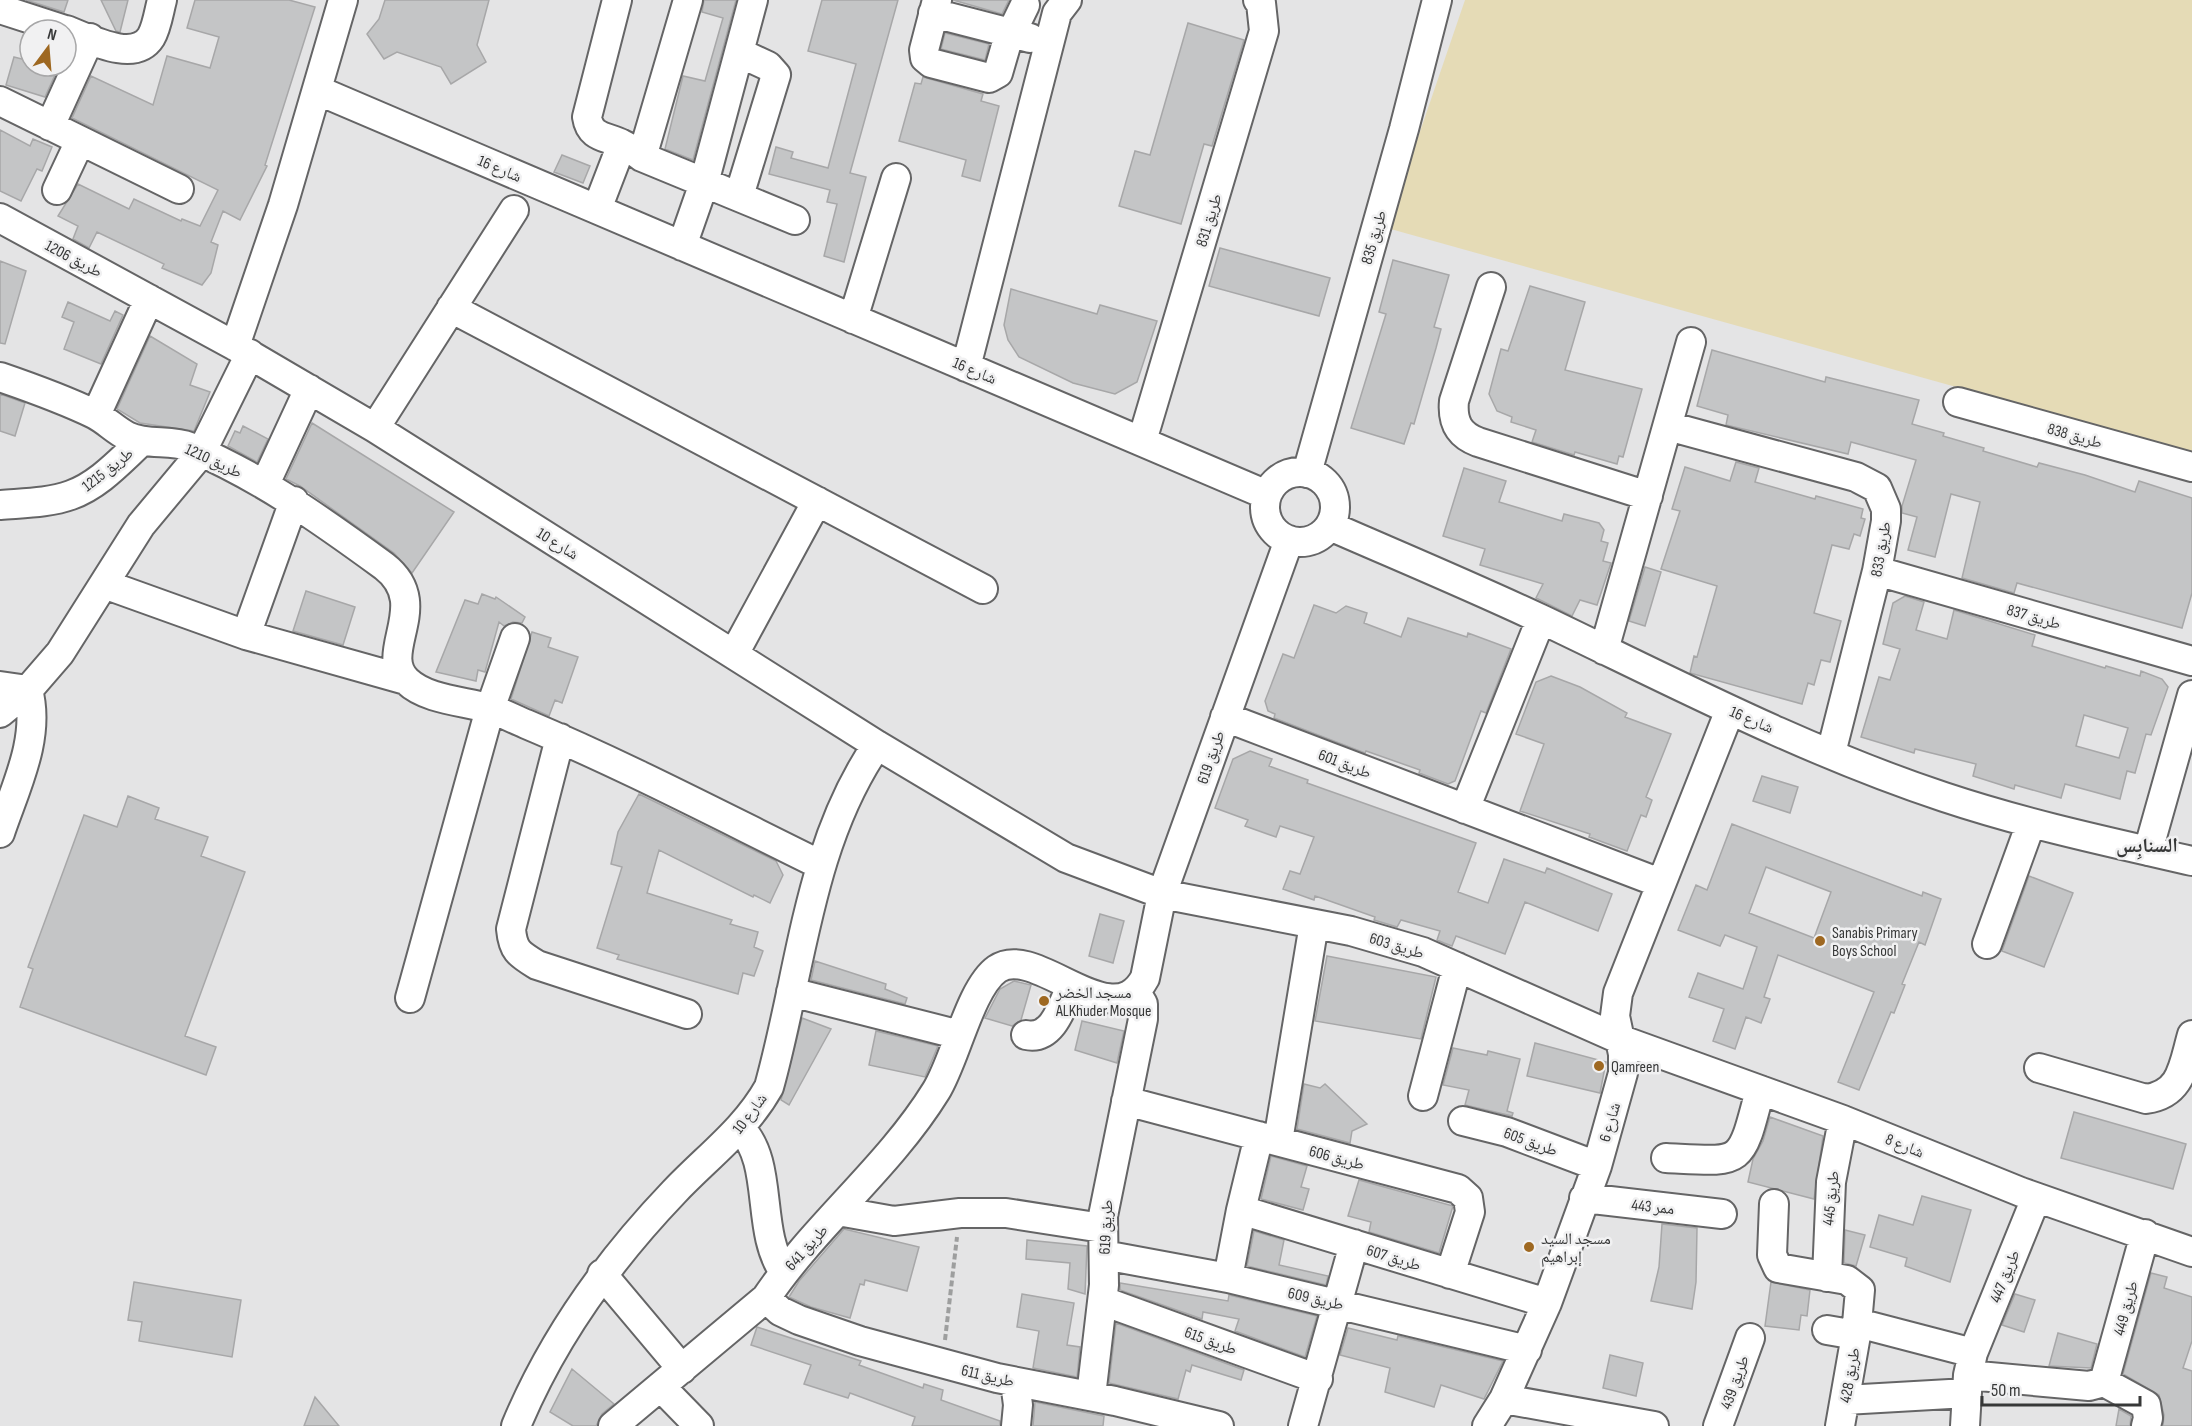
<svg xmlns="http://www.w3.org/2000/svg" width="2192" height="1426" font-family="'Sofia Sans Condensed','Noto Naskh Arabic',sans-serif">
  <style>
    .sand { fill: #e5dbb6 }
    .building { fill: #c4c5c6; stroke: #a7a7a8; stroke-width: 1.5; fill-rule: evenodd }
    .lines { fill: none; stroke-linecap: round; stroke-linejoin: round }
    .minor-casing { stroke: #656566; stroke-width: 32 }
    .path { stroke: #9d9e9e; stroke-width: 4; stroke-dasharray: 6 3; stroke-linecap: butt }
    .minor { stroke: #fff; stroke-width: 28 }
    .poi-dot { fill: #9e6821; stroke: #f1f1f2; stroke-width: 2 }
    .labels { text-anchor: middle; stroke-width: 5; stroke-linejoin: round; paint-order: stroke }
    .street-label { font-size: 16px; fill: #373838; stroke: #f1f1f2 }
    .poi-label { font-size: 16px; fill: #373838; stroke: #f1f1f2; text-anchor: start }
    .quarter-label { font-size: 20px; font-weight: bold; fill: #373838; stroke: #f1f1f2 }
  </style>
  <rect width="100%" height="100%" fill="#e4e4e5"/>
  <path class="sand" d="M1465,0H2192V453L1387,228Z"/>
  <path class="building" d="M26,0H68L64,12Z
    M101,0H128L120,32L116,31Z
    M195,0H289L315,7L265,165L267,166L240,220L223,211L211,242L218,245L211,273L202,285L162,268L164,264L97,232L89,248L73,239L78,226L58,216L78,184L129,209L134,199L181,221L182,219L200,226L218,190L72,118L91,76L153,105L167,56L210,68L219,37L187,28Z
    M385,0H489L477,45L486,62L451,84L441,67L397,52L384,59L367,34L379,19Z
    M704,0H736L693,160L665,149L683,76L705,81L723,18L702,12Z
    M822,0H898L850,173L866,177L844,262L824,256L837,204L827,202L830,190L769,174L776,147L793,152L791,158L828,168L856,64L808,51Z
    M953,0H1009L1002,14Z
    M1188,23L1244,40L1212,146L1204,144L1181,224L1119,206L1135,151L1150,155Z
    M945,33L989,44L985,60L941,49Z
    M14,57L30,61V66H59L45,97L6,85Z
    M923,77L983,94L981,101L999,106L980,181L962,176L966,160L899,141L915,83L921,84Z
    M0,130L30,146L33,139L52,147L42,171L37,169L21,201L0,191Z
    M562,155L590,166L583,183L554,172Z
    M1220,248L1330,278L1319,316L1209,286Z
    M1393,260L1449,275L1434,327L1441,329L1436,348L1414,424L1411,423L1404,444L1351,428L1386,314L1379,312Z
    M0,261L26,271L5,344L0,343Z
    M1530,286L1585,302L1565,370L1642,389L1623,457L1619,456L1617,464L1575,452L1574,455L1532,442L1536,430L1511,422L1512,417L1497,411L1489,394L1501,349L1508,351Z
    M1011,289L1097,314L1100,305L1157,321L1137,382L1115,394L1073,383L1019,357L1008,340L1004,325Z
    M68,302L110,321L115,311L123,315L101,364L64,349L74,322L62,317Z
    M150,336L197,364L190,385L210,392L194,431L140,423L117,409Z
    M1712,350L1825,382L1826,377L1919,400L1912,424L1944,433L1943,436L1984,448L1983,451L2037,467L2039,463L2085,475L2135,492L2139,481L2192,498V593L2182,628L2017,583L2014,593L1962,578L1980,502L1951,494L1935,557L1908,550L1917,517L1902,513V506L1916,460L1851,442L1848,454L1726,425L1728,415L1697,406Z
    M0,394L25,403L15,436L0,431Z
    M312,423L454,512L412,573L394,553L300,486L286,479Z
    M243,426L268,439L257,462L228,446L235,431L240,433Z
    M1736,462L1759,468L1755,482L1815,499L1816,496L1863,509L1861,518L1865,519L1860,536L1854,534L1849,549L1832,545L1814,613L1841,621L1830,662L1821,660L1814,685L1808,683L1802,704L1690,673L1694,656L1697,657L1717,586L1661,569L1680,511L1672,509L1685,467L1730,481Z
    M1464,468L1506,481L1499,502L1562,521L1564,514L1599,523L1604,530L1601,541L1608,543L1603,561L1611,563L1597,605L1580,600L1572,616L1536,598L1543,584L1480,565L1485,549L1443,536Z
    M1645,567L1661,572L1645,626L1629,621Z
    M306,591L355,607L343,645L293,631Z
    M482,594L495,599L496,597L525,617L522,623L513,622L504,626L499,622L485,672L478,670L476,681L436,672L465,600L478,604Z
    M1905,596L1924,602L1916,630L1947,639L1954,610L2035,635L2032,646L2105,668L2106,666L2140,676L2141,671L2162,679L2168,687L2151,735L2146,734L2135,773L2127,771L2120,799L2065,784L2061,798L2015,785L2014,789L1973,776L1976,764L1915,749L1914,753L1861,737L1879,677L1890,680L1900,649L1883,644L1893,603ZM2084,715L2128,728L2119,758L2076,746Z
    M1314,605L1336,613L1346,606L1367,613L1364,623L1401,637L1408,618L1467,637L1468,633L1511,649L1486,713L1481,711L1455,781L1448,784L1419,773L1420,770L1366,751L1365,753L1274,718L1275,714L1268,711L1265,701L1283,654L1294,658Z
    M532,632L551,638L548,647L578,657L562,703L555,700L549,716L511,699Z
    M1551,676L1580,687L1627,713L1625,717L1671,734L1646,797L1652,800L1646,817L1641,815L1627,851L1589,837L1590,834L1520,811L1544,744L1516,734L1536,682Z
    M1250,751L1272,759L1269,766L1308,780L1307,783L1476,843L1458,892L1488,903L1504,859L1545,873L1547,868L1612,894L1598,931L1525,902L1505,954L1456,936L1452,946L1444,943L1437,940L1440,931L1401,920L1397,927L1374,920L1375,917L1324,899L1315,896L1314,900L1283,889L1290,871L1300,874L1314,837L1280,826L1276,837L1245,826L1248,820L1215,808L1233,759Z
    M1762,776L1798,787L1790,813L1753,801Z
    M639,794L776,861L783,875L770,903L754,895L753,897L659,850L647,893L732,920L730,924L758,932L754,947L763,951L754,976L743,973L738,994L617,959L619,955L597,948L622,867L611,864L618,832Z
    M128,796L159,808L155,819L208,837L201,856L245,872L185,1036L216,1047L206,1075L20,1007L33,969L28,967L84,815L117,827Z
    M1732,824L1922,896L1923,892L1941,899L1925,945L1919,942L1902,984L1905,985L1894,1013L1891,1012L1859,1090L1838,1082L1874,992L1778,955L1764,997L1770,999L1761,1023L1746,1017L1735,1049L1713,1041L1724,1009L1689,997L1698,973L1743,989L1757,947L1725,935L1720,946L1678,930L1696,885L1707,890ZM1766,867L1831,892L1814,938L1749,913Z
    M2029,876L2073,893L2044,967L2002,951Z
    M1100,914L1124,921L1113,963L1089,956Z
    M1327,956L1436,977L1421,1039L1315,1021Z
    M815,961L886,984L885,989L907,998L905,1004L811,980Z
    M1014,981L1031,985L1021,1020L1012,1026L985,1018L1000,989Z
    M802,1018L831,1029L789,1105L781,1100Z
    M1082,1021L1124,1031L1117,1063L1075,1050Z
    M876,1031L938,1046L925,1077L869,1065Z
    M1535,1043L1606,1062L1600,1093L1527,1076Z
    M1453,1048L1487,1055L1488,1051L1520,1059L1507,1111L1513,1113L1512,1116L1465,1105L1469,1090L1443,1085Z
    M1304,1084L1320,1088L1325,1084L1367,1124L1352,1131L1350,1143L1297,1129Z
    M2074,1112L2186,1144L2173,1189L2061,1158Z
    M1770,1117L1823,1136L1814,1199L1748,1182L1753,1159L1763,1141Z
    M1271,1156L1307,1166L1301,1187L1309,1189L1303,1210L1261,1199Z
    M1359,1180L1453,1206L1439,1253L1369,1232L1371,1222L1348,1216Z
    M1922,1196L1971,1210L1950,1282L1905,1266L1907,1258L1870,1247L1879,1215L1913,1225Z
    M1662,1224L1697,1228L1696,1282L1692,1309L1651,1301L1659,1267Z
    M844,1229L919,1247L907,1291L865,1280L864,1285L860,1284L850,1318L811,1307L789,1297L799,1281Z
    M1845,1230L1865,1235L1856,1266L1844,1263Z
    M1254,1231L1284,1240L1279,1265L1328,1276L1326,1285L1247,1266Z
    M1027,1240L1087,1246L1085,1294L1068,1289L1070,1263L1026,1259Z
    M2151,1273L2167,1277L2164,1288L2192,1297V1341L2183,1368L2192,1371V1426H2163L2164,1415L2159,1395L2123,1374Z
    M134,1282L241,1300L232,1357L139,1341L142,1322L128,1320Z
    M1771,1282L1810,1290L1807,1316L1801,1315L1799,1330L1765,1326Z
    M1120,1283L1228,1301L1229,1295L1317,1316L1305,1357L1235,1331L1239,1319L1203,1312L1202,1319L1120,1290Z
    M1022,1294L1074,1303L1067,1345L1080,1347L1077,1377L1033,1368L1039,1331L1017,1327Z
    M2015,1294L2035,1300L2024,1332L2002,1325Z
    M1116,1323L1244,1370L1241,1380L1192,1365L1190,1372L1186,1370L1178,1399L1109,1383Z
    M757,1327L861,1361L859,1365L923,1388L924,1384L943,1390L941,1400L1000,1421V1426H912L915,1417L850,1393L848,1398L804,1384L811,1365L751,1345Z
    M1348,1328L1397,1340L1398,1336L1503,1361L1484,1399L1441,1385L1434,1407L1385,1392L1390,1368L1340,1355Z
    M2058,1333L2097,1344L2091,1368L2049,1366Z
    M1610,1355L1643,1363L1636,1396L1603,1388Z
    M572,1369L614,1404L602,1414L596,1426H573L550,1412Z
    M315,1397L339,1426H304Z
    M1035,1402L1104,1416L1103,1426H1033Z
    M2119,1409L2131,1416L2130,1426H2116Z"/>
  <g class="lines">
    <g class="minor-casing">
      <path id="minor" d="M617,0L587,117C590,138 606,136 622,144C629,147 636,153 642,157L795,220
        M937,0L924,50L925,58L931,63L989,78L998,73L1007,42L1025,5
        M0,9L65,30
        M933,13L1030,38
        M66,30C88,38 134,64 151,37C157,27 159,11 162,0
        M317,90L1267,495
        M0,101L179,189
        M50,126L90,38
        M642,157L688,0
        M57,190L80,141
        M739,196L776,75L768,66L740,53
        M597,209L622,144
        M0,218L235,346L375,428L877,745L1066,858L1162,894L1351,931L1423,952L1619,1039L1843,1120L2021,1192L2192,1252
        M682,246L704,183L753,0
        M1491,287L1454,401C1452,422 1459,435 1478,442L1648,496
        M451,308L983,589
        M853,319L896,178
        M235,346L283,205L343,0
        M966,367L1057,13L1067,0
        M0,377C32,388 63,399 94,414C106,420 115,430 127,436C147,446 170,439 190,447C262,478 321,520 384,566C434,605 376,652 407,681C427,700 464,701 488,708C501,712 514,719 526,724C626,766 723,817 821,865
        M1958,402L2192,467
        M96,415L149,299
        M1668,426L1856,477L1877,488L1886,509V521L1877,571L1831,753
        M375,428L514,210
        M1142,441L1264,31L1261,3L1258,0
        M1265 507a35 35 0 1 1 70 0a35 35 0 1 1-70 0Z
        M1307,473L1404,129L1437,0
        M265,484L309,389
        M0,505C23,503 49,503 71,495C99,485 120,461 142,441
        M1330,526C1401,557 1473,587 1543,620C1675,683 1805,751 1944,797C2025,824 2109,842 2192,861
        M1877,571L2192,661
        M104,584L246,635L406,680
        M246,635L294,501
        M1604,650L1691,342
        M734,654L817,501
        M0,686L28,690C41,738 15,788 0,833
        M0,713L28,690L60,653L141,525L201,453L250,354
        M1225,717L1660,883
        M560,738L511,929C513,951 519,954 537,965L687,1014
        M1465,809L1541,619
        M2148,851L2192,695
        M1987,944L2031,823
        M791,992L960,1035
        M410,998L490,709L515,638
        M1026,1035C1053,1041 1063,1004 1071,986
        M2039,1068L2146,1099C2182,1094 2183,1066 2192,1035
        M1423,1096L1457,967
        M1126,1101L1458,1189L1468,1198L1470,1212L1450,1274
        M1463,1121L1507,1132L1597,1166
        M740,1128C775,1163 755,1231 784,1272
        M1278,1141L1314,924
        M1666,1158C1744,1162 1740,1167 1760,1090
        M1584,1198L1722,1214
        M1774,1204L1772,1255L1778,1268L1847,1280L1860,1290L1856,1335L1840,1426
        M1241,1210L1547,1303
        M838,1211L894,1221L960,1213H1006L1102,1228
        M1104,1255L1228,1278L1527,1350
        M602,1274L682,1369
        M1827,1277L1831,1182L1843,1120
        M1228,1278L1241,1210L1259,1136
        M766,1298L780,1311L799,1320L860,1341L997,1378L1115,1401L1219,1426
        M1103,1301L1318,1379
        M1858,1323L1973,1353
        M1827,1330L1856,1335
        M1968,1375L2089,1386L2104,1382L2146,1405L2148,1418L2146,1426
        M1015,1382L1018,1405L1016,1426
        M2104,1382L2145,1234
        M661,1387L699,1426
        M1091,1396L1104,1285L1103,1216L1143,1019V1004L1136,992
        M1504,1399L1654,1426
        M1845,1400L1967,1393
        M516,1426C553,1337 608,1261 674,1192C707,1157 745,1130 769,1087C801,973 808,845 877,745
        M613,1426L766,1298C816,1224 889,1167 936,1091C955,1061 970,988 997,969C1036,942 1112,1039 1145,978L1162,894L1289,540
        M1303,1426L1354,1244
        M1487,1426L1504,1399L1547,1303L1597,1166L1623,1073V1054L1615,1016L1618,993L1730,710
        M1718,1426L1750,1338
        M1965,1426L1968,1375L1973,1353L2036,1198"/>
    </g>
    <path class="path" d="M945,1340L957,1237"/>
    <use href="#minor" class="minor"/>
  </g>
  <g class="poi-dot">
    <circle cx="1820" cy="941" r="6"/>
    <circle cx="1044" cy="1001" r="6"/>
    <circle cx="1599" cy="1066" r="6"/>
    <circle cx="1529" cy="1247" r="6"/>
  </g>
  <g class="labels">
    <g class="street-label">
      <text transform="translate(500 168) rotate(23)" y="6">شارع 16</text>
      <text transform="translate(1208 220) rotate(-73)" y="6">طريق 831</text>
      <text transform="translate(1373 237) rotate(-74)" y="6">طريق 835</text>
      <text transform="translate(74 258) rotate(28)" y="6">طريق 1206</text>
      <text transform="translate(975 370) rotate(23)" y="6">شارع 16</text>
      <text transform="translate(2075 435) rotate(16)" y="6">طريق 838</text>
      <text transform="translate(214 460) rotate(25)" y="6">طريق 1210</text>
      <text transform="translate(107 469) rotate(-38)" y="6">طريق 1215</text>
      <text transform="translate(558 543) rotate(32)" y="6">شارع 10</text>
      <text transform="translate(1880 549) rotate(-80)" y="6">طريق 833</text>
      <text transform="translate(2034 616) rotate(16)" y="6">طريق 837</text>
      <text transform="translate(1752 719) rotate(23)" y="6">شارع 16</text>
      <text transform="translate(1210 757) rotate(-71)" y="6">طريق 619</text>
      <text transform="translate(1345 763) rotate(21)" y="6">طريق 601</text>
      <text transform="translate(1397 945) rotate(17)" y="6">طريق 603</text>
      <text transform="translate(749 1113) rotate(-53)" y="6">شارع 10</text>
      <text transform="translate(1609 1122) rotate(-74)" y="6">شارع 6</text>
      <text transform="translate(1531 1141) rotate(20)" y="6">طريق 605</text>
      <text transform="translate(1905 1145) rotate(22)" y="6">شارع 8</text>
      <text transform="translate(1337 1157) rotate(15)" y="6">طريق 606</text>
      <text transform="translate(1830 1198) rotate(-84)" y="6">طريق 445</text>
      <text transform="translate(1653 1206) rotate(6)" y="6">ممر 443</text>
      <text transform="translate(1105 1227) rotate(-87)" y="6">طريق 619</text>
      <text transform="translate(806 1247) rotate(-48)" y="6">طريق 641</text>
      <text transform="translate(1394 1257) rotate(17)" y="6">طريق 607</text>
      <text transform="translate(2004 1276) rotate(-68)" y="6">طريق 447</text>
      <text transform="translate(1316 1298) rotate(13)" y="6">طريق 609</text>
      <text transform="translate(2125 1308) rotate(-75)" y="6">طريق 449</text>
      <text transform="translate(1211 1340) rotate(20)" y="6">طريق 615</text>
      <text transform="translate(988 1375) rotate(13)" y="6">طريق 611</text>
      <text transform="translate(1849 1375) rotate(-80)" y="6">طريق 428</text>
      <text transform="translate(1734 1382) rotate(-70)" y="6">طريق 439</text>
    </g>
    <g class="poi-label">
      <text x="1832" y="938">Sanabis Primary<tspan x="1832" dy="18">Boys School</tspan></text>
      <text x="1056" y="998">مسجد الخضر<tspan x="1056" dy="18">ALKhuder Mosque</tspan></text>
      <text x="1611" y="1072">Qamreen</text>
      <text x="1541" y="1244">مسجد السيد<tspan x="1541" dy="18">إبراهيم</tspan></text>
    </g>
    <g class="quarter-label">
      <text x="2147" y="852">السنابِس</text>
    </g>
  </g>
  <g transform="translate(48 48) rotate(16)"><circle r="28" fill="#f1f1f2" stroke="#a7a7a8" stroke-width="1.5"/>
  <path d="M0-4.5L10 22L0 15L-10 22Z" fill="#9e6821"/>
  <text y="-9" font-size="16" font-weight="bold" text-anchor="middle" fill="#373838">N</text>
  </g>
  <path d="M1982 1396v9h158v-9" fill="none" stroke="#373838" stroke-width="3"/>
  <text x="1991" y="1396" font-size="18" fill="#373838" stroke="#f1f1f2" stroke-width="4.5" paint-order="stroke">50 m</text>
</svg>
